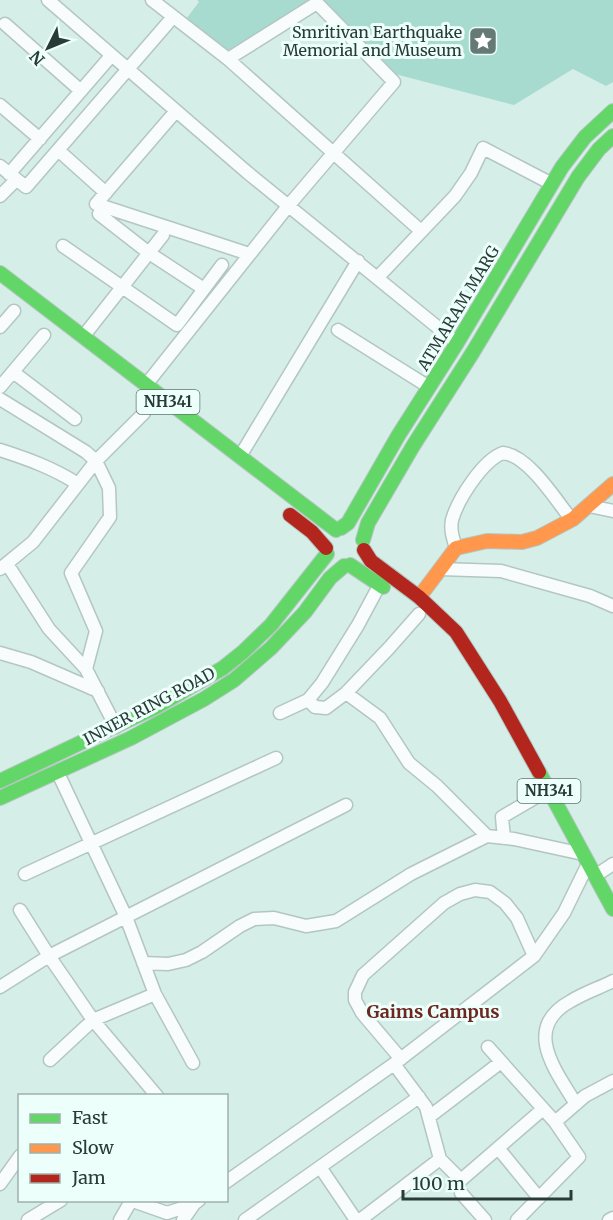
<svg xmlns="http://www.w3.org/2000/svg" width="613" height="1220" font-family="Merriweather,serif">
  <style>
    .green { fill: #a7dbcf }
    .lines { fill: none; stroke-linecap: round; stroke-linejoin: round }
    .street-casing { stroke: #b3c6c2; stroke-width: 15 }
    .fast-casing { stroke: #b3c6c2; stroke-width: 16 }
    .slow-casing { stroke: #b3c6c2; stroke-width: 16 }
    .jam-casing { stroke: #b3c6c2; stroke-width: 16 }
    .street { stroke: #f9fcfc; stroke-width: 12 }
    .fast { stroke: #63d668; stroke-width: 14 }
    .slow { stroke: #ff974d; stroke-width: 14 }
    .jam { stroke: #b3261e; stroke-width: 14 }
    .labels { text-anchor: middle; stroke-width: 6; stroke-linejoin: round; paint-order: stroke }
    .shield { fill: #edfffa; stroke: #647672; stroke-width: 1.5 }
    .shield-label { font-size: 15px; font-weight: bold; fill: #293b37 }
    .poi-label { font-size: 16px; fill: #293b37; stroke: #edfffa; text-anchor: end }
    .street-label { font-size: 16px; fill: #293b37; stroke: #edfffa }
    .neighbourhood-label { font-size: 18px; font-weight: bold; fill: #6c2720; stroke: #edfffa }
  </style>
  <rect width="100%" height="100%" fill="#d6eee8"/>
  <path class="green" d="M197,0H613V82L606,86L573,69L514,105L391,73L316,12L228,59L183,23L199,2Z"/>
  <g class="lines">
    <g class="street-casing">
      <path id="street" d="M48,0L248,173L457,343
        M152,0L228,59L421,231
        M5,24L81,91
        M0,105L40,139
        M176,111L96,204L249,254
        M58,150L106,193
        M0,166L26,187L173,17
        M9,174L111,56
        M0,196L16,180
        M99,214L149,253L204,289
        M63,246L177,325L222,265
        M378,277L455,196L471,173L483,148L552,184
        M0,327L14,311
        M338,330L429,387
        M86,333L163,235
        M13,372L75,419
        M149,381L289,205L394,82L317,3L228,59
        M0,387L44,335
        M0,399L86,452L96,461L109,488L110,517L71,573L96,631L86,669L116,727
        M0,450C28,459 53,468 78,484
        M242,453L358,261
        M589,506L613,511
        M456,548C453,538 450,530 452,520C458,499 483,460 503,453C528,455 556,500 571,519
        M0,569L33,542L96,461L144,413
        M440,569L501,571L590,596L613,606
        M11,570L49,629L86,669
        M0,653L31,662L98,691
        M346,693L389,648L419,614
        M308,700L315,707L326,708L346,693L380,718L409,763L437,786L487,836
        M280,713L308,700L322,683L358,625L380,584
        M57,771L126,917L155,994L193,1063
        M504,838L502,817L548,790
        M25,874L276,758
        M595,876L613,864
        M20,910L49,956L93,1020L157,1096
        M143,963L168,964L186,960L202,952L240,926L254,919L274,918L306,926L336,921L411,874L487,836L514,839L583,854
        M0,987L49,956L346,805
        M488,1047L555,1122L579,1157L517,1220
        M401,1059L362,1013L355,1000V992L363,975L444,903L460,894L475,890L490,892L505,903L517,918L534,956
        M50,1060L93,1020L155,994
        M394,1064L426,1107L440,1159L461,1180L543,1109
        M576,1104C556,1071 521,1028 571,1001C584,993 599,988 613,981
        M429,1117L501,1062
        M555,1122L585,1096L613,1081
        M498,1148L539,1198
        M320,1167L356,1220
        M226,1182L394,1064L534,956L564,913L588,864
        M0,1184L20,1156
        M461,1193L485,1220
        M130,1200L167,1213L194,1204L199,1200
        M28,1220L61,1200
        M120,1220L131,1201
        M183,1220L194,1204
        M245,1220L419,1097
        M360,1220L440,1159
        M609,1220L613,1218"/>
    </g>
    <g class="fast-casing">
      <path id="fast" d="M0,273L336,530
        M341,528L348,523L398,436L457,343L562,167L585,137L613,111
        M363,540L368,523L413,446L473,352L578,177L599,149L613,136
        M350,565L383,587
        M539,772L613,909
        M0,781L156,707L223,668L243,652L271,625L327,554
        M0,798L131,738L204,699L234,680L271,648L305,612L330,578L344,566"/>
    </g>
    <g class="slow-casing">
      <path id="slow" d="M423,592L456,548L487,541L522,542L537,538L573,519L613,484"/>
    </g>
    <g class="jam-casing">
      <path id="jam" d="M290,515L312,532L326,548
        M364,550L371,561L419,597L456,632L500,701L539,772"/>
    </g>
    <use href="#street" class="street"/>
    <use href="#fast" class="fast"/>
    <use href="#slow" class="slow"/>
    <use href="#jam" class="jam"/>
  </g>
  <defs>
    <g id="sight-square" transform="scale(1.5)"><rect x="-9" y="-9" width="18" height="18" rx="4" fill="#667a75" stroke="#edfffa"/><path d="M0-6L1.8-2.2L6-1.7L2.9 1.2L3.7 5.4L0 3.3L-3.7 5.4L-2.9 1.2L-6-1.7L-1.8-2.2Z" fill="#fff"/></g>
  </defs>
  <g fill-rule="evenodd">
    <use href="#sight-square" x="483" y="41"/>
  </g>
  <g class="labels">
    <g class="shield">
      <rect x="136.5" y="390" width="63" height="24" rx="4.5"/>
      <rect x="517.5" y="779" width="63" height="24" rx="4.5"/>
    </g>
    <g class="shield-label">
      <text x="168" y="407">NH341</text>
      <text x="549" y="796">NH341</text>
    </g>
    <g class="poi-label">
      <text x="462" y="38">Smritivan Earthquake<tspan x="462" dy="18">Memorial and Museum</tspan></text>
    </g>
    <g class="street-label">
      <text transform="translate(458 308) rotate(-59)" y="6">ATMARAM MARG</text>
      <text transform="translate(149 706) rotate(-28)" y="6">INNER RING ROAD</text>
    </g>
    <g class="neighbourhood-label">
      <text x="433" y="1018">Gaims Campus</text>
    </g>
  </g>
  <rect x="18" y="1094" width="210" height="108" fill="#edfffa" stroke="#9fb1ac" stroke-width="1.5"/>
  <rect x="30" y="1114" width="30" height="9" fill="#63d668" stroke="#9fb1ac" stroke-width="1.5"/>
  <text x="72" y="1124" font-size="18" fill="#293b37">Fast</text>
  <rect x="30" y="1144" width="30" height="9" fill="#ff974d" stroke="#9fb1ac" stroke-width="1.5"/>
  <text x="72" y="1154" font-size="18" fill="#293b37">Slow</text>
  <rect x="30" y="1174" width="30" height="9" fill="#b3261e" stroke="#9fb1ac" stroke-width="1.5"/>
  <text x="72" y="1184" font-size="18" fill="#293b37">Jam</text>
  <g transform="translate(48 48) rotate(227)" stroke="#edfffa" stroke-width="4.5" paint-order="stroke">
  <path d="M0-4.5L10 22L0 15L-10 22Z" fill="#293b37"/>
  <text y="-9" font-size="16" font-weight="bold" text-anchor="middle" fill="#293b37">N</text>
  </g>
  <path d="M403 1190v9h168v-9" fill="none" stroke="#293b37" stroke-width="3"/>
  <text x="412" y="1190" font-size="18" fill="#293b37" stroke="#edfffa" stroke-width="4.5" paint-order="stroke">100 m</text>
</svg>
